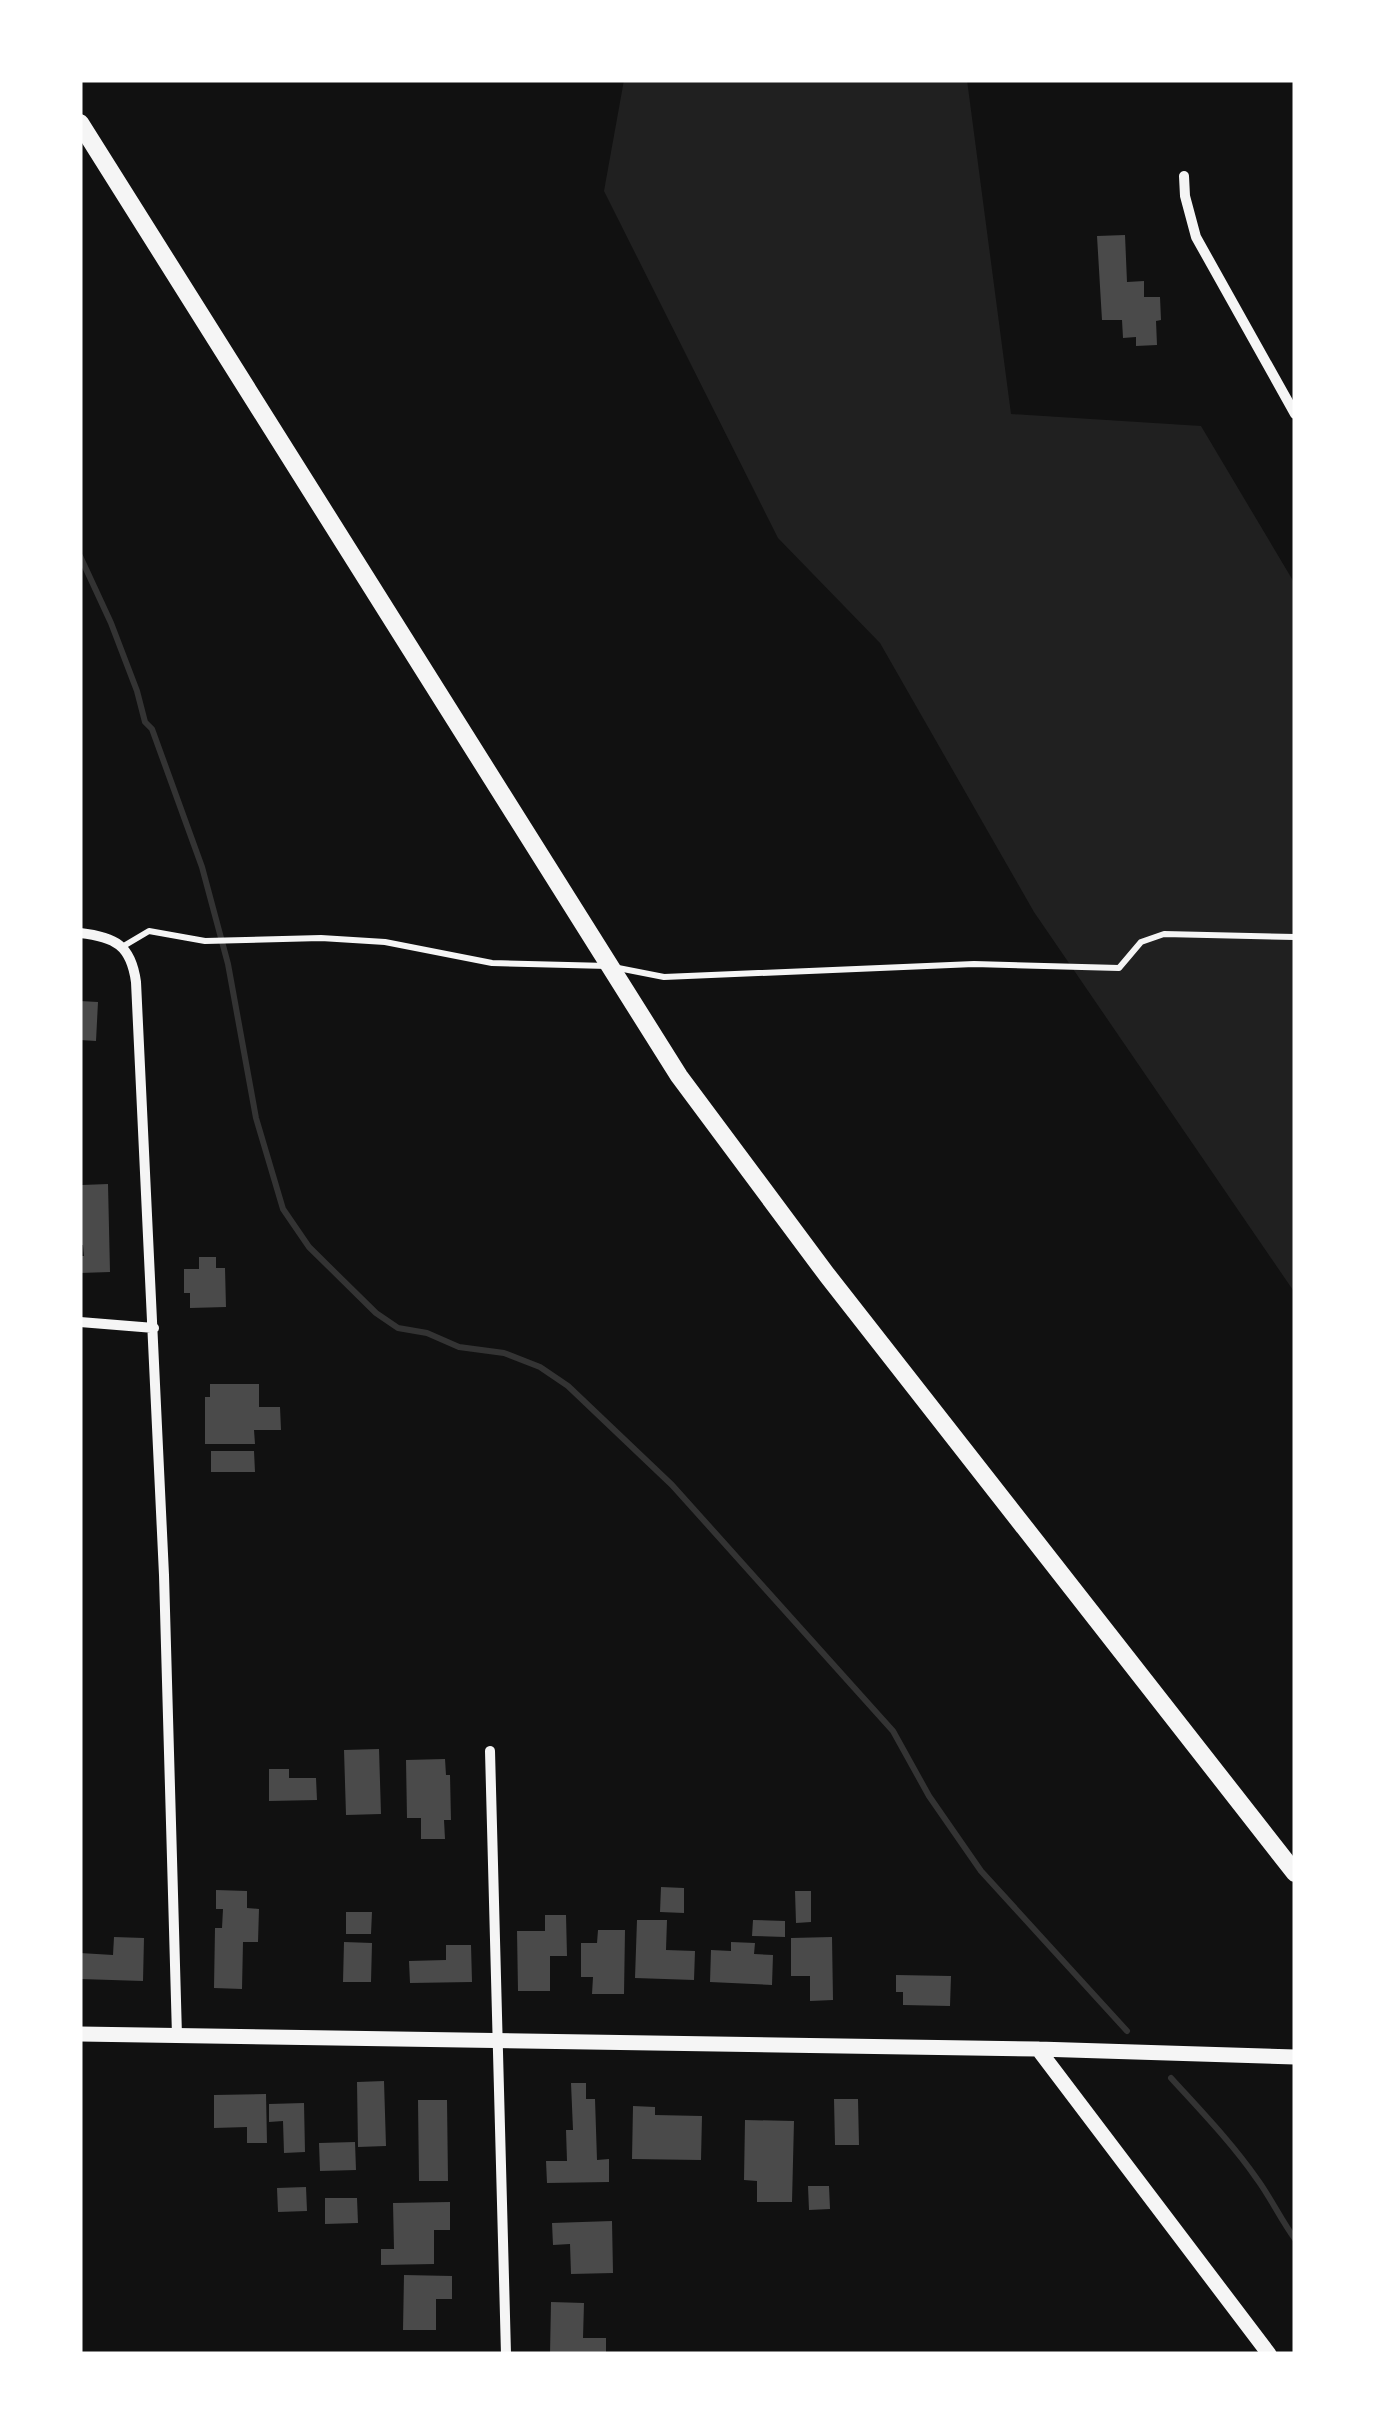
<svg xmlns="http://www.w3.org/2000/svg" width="1375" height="2434" font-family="Cabin,sans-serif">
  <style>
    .green { fill: #202020 }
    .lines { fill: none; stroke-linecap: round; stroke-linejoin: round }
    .stream { stroke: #333; stroke-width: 6 }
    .building { fill: #4a4a4a }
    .service { stroke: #f5f5f5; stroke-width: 6 }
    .minor { stroke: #f5f5f5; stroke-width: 10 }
    .tertiary { stroke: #f5f5f5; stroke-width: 15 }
    .secondary { stroke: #f5f5f5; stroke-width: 18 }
  </style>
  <rect width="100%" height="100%" fill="#111"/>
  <path class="green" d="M624,80H967L1011,414L1201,426L1295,584V1293L1034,912L880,643L778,538L604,191Z"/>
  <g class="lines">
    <path class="stream" d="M80,556L111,623L137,691L145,722L152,729L202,867L228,964L256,1118L283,1209L309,1247L376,1313L398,1328L427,1333L459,1347L504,1353L540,1367L568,1386L672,1485L893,1731L929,1796L981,1871L1127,2031
      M1171,2078C1201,2111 1232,2143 1257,2179C1271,2198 1281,2220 1295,2239"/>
  </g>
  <path class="building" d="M1125,235L1127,282L1144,281V297H1160L1161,320L1156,321L1157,345L1136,346V337L1123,338L1122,320H1102L1097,236Z
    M80,1001L98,1002L96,1041L80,1040Z
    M108,1184L110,1272L80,1273V1256H84L83,1245H80L82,1185Z
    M199,1257H216V1268H225L226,1307L190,1308V1293H184V1269H199Z
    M210,1384H259V1407H280L281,1430H254L255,1444H205V1397H210Z
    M211,1451H254L255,1472H211Z
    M379,1749L381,1814L346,1815L344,1750Z
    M445,1759L446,1775H450L451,1820H444L445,1839H421V1818H407L406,1760Z
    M269,1769H289V1778H316L317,1800L269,1801Z
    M661,1887L684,1888V1913L660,1912Z
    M216,1890L247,1891V1908L259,1909L258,1942H243L242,1989L214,1988L215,1928H222L223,1909H216Z
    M795,1891H811V1922L796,1923Z
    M346,1912H372L371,1934H346Z
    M545,1915H566L567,1956H550V1991H518L517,1931H545Z
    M637,1920H667L666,1950L695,1951L694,1980L635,1978Z
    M753,1920L785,1921V1937L752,1936Z
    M598,1930H625L624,1994H592L593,1977H581V1943H597Z
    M114,1937L144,1938L143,1981L80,1979V1953L113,1955Z
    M832,1937L833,2000L810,2001V1976H791V1938Z
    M344,1942L372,1943L371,1982H343Z
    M731,1942L755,1943L754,1954L773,1955L772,1985L710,1982L711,1950L731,1951Z
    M446,1945H471L472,1982L410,1983L409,1961L446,1960Z
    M896,1975L951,1976L950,2006L903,2005V1992H896Z
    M384,2081L386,2146L358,2147L357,2082Z
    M571,2083H586V2099H595L597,2160L609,2159V2182L547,2183L546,2161H567L566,2130H573Z
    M266,2094L267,2143H247V2127L214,2128V2095Z
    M834,2099H858L859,2145H835Z
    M418,2100H447L448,2181H419Z
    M304,2103L305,2152L284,2153L283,2121L269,2122V2104Z
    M633,2106L655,2107V2115L702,2116L701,2160L632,2159Z
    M745,2120L794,2121L792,2202H757V2181L744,2180Z
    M355,2142L356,2170L320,2171L319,2143Z
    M808,2186H829L830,2209L809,2210Z
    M306,2187L307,2211L278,2212L277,2188Z
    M325,2198H357L358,2223L325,2224Z
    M450,2202V2230H434V2264L381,2265V2249H394L393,2203Z
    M612,2221L613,2273L571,2274L570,2244L553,2245L552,2223Z
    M404,2275L452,2276V2299H436V2330H403Z
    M551,2302L584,2303L583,2338H606V2354H550Z"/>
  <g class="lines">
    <path class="service" d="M122,947L149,931L205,941L321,938L385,942L492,963L608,966L664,977L974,964L1119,968L1141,942L1164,934L1295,937"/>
    <path class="minor" d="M1184,176L1185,196L1196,237L1295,414
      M80,933C115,937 131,945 136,982L164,1575L177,2036
      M80,1322L154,1328
      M490,1751L506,2354"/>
    <path class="tertiary" d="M80,2034L1038,2049L1295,2057
      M1038,2049L1269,2354"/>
    <path class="secondary" d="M80,123L679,1076L827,1275L1295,1873"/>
  </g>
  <rect width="1375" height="2434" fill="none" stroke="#ffffff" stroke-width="165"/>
</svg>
